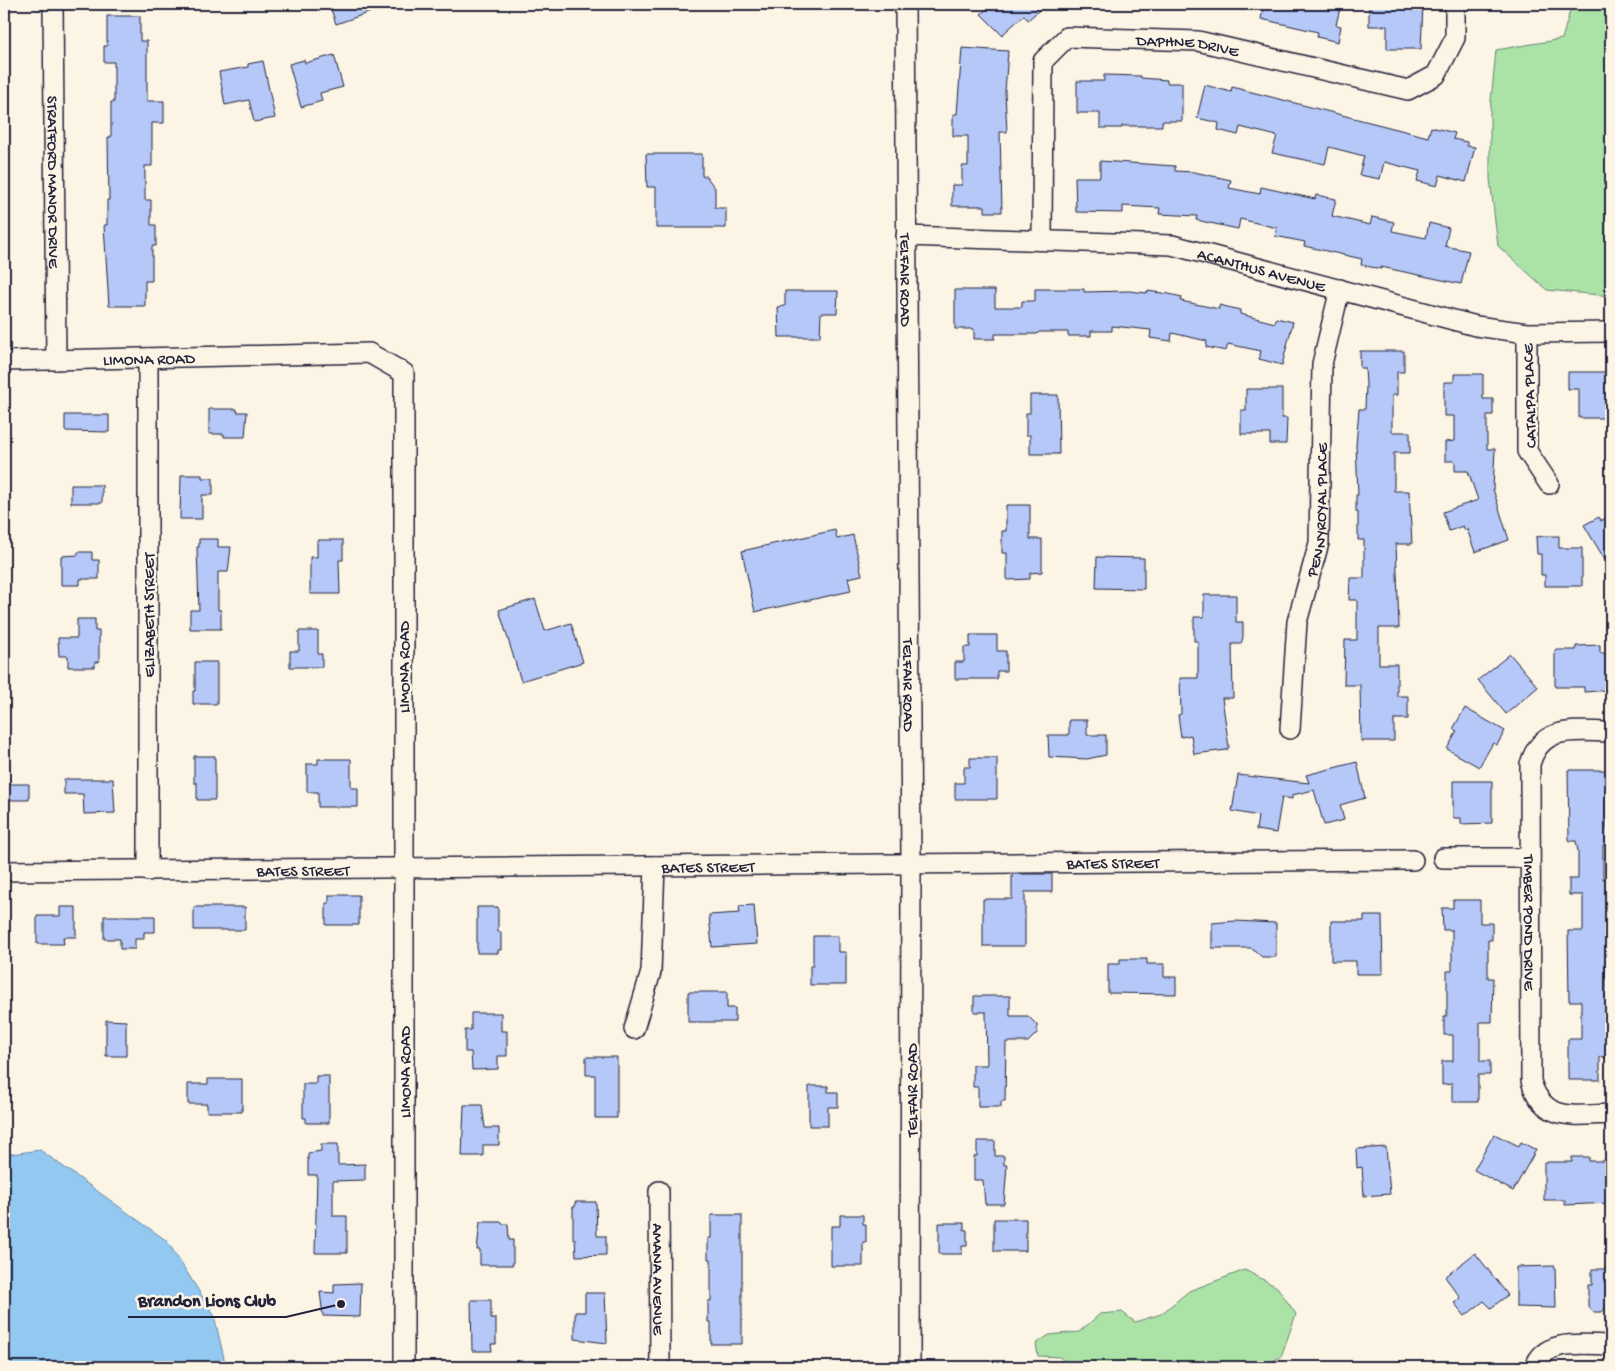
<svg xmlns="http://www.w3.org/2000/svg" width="1615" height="1371" font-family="'Gochi Hand',sans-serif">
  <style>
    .green { fill: #abe3a7; stroke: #668271 }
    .water { fill: #93c9f1; stroke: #6686a8 }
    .building { fill: #b5c8f8; stroke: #22223b }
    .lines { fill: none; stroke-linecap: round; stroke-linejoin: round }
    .minor-casing { stroke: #22223b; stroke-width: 22 }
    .minor { stroke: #fcf5e5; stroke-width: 19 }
    .labels { text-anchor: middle; stroke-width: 5; stroke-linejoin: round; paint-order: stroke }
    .street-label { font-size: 16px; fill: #22223b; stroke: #fcf5e5 }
    .leader { fill: none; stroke: #22223b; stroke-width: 2 }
    .callout-dot { fill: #22223b; stroke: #fcf5e5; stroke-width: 2 }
    .callout-label { font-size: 18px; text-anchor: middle; font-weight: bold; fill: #22223b; stroke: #fcf5e5; stroke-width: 5; stroke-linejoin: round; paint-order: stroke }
  </style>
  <rect width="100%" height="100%" fill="#fcf5e5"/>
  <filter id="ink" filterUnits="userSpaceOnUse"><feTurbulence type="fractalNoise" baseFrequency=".02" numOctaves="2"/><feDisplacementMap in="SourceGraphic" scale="10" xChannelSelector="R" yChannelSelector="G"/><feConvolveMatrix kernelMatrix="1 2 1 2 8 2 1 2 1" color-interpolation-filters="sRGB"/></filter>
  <g filter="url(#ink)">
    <path class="green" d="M1572,4H1611V296L1547,290L1498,246L1490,179V111L1496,50L1562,39Z
      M1245,1270L1277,1287L1296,1314L1281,1357L1260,1367H1069L1060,1357L1038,1356L1036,1344L1049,1335L1079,1332L1100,1314L1122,1312L1135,1322L1161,1314L1189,1291Z"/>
    <path class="water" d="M40,1150L167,1241L214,1315L226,1367H4V1155Z"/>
    <path class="building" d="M335,4H387L388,6L336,24L331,9L336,7Z
      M992,4H1046L1028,20L1024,15L1002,35L981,14Z
      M1264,4H1341L1336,25L1341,26L1338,42L1317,37L1318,32L1261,19Z
      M1369,5H1423L1421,49H1387V26H1369Z
      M107,16H140V41H147V101H164V123H152V166H145V200H151V225H156V246H152V281H145V306H109L104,225H107V200H109L108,137H111V102H114V62H104V46H107Z
      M962,48L1008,51L1005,92L1007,132H1000L1002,212H985V206H952V185H962V166H968V136H953V114H957Z
      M334,55L343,87L320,93L322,101L301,107L289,64L304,60L305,63Z
      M263,61L275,118L254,122L249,100L225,105L219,72L248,67V64Z
      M1104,75L1141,76V78L1167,80V83H1182V121H1162V126H1122V128H1100V113H1077V81H1104Z
      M1205,85L1231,92L1232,87L1428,137L1431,127L1455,133L1453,139L1467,142V146L1475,147L1466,182L1440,175L1437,186L1417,181L1420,171L1384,162L1380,179L1359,175L1364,156L1329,147L1325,164L1272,153L1277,136L1240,127L1238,135L1218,130L1219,123L1197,118Z
      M646,154H702V176H706L715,188V208H726V228H656V187H647Z
      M1100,161L1175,166V171L1194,172L1231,180L1229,188L1260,194L1261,187L1315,199L1316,195L1336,199L1332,216L1370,225L1372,217L1394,222L1392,231L1426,238L1429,223L1449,228L1445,246L1469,251L1461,284L1381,267V269L1361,265L1362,259L1304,246L1305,242L1275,236L1277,228L1240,219L1238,229L1196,220L1197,216L1159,214L1160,208L1123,206V213L1076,212L1075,177H1100Z
      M1035,289H1084V292L1129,291L1147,293V291L1169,294L1182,297L1181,301L1219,309V305L1240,310V314L1275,323L1276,318L1293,322L1282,365L1259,359L1261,351L1228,344L1226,351L1206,347L1207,341L1172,333L1171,341L1150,338L1151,330L1112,326V331H1091V336H1068V332H1039L1037,334H995V339H974V329H955V290H995V307H1022V301H1035Z
      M785,291H838L837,313H821L820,337H779L778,307L785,306Z
      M1360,351H1404V372H1397V395H1392V432H1410V453H1394V491H1409L1412,544H1396L1399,628H1379V664H1397V696H1408V719H1394V741H1361L1360,685H1344L1345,640H1357V600H1349L1350,578H1364V540H1358V512H1356V495H1358L1356,445L1359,409H1365L1366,385L1365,368H1360Z
      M1568,372H1611V418H1579V389H1568Z
      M1454,374H1483V399H1493V415H1487V449H1495L1493,489L1509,540L1475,552L1467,529L1465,530L1463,526L1449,531L1443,512L1478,500L1468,471H1455V461H1445V442L1454,441V416H1444V382H1454Z
      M1246,389H1282V418H1287L1286,444H1270V434H1241V410H1246Z
      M1030,395H1058L1059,454H1030V435H1026V413H1030Z
      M209,409H237V412H247L245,437H224V434H209Z
      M65,415H109V432L65,431Z
      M181,475H202V478H213V495H202V519H180Z
      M71,485H102V503H71Z
      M1006,505H1030V539H1042V572L1030,573V579L1007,580V553H1002V531H1006Z
      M1611,515V570L1584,525L1599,517L1601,521Z
      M835,530L837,539L853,535L862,575L848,578L851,591L755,612L742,551Z
      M1544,536H1559V548H1582V586H1545V575H1541V554H1537L1536,537Z
      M199,539H218V547H231L228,572H218V610H221V629H190V610H199L197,547H199Z
      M317,540H343V560H339L340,594H310V557H317Z
      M78,552H92V560H99V579H80V585H61V556L78,555Z
      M1097,557L1144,558V589L1096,588Z
      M1204,595H1236V622H1243V637L1241,644H1232L1233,698H1222L1229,747L1227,750L1194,754L1191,735L1181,737L1178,715L1181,714L1180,678H1198V641H1194V617H1204Z
      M535,599L545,631L571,623L583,662L521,681L499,610Z
      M77,619H95V631H99V662H95V667H68V656H59L58,638H77Z
      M299,631H318V654H322V667H290V651H299Z
      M970,635H997V651H1006V671H997V679H955V662H964V647H970Z
      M1600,645V653H1611V690L1584,692V687H1555V650H1576V646Z
      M1510,654L1538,687L1506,714L1478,680Z
      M195,662H217V704H193V691H195Z
      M1465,708L1505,731L1497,745L1493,743L1479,767L1447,749L1457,731L1453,729Z
      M1069,720H1087V735H1106V755L1087,759L1049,757L1048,735H1069Z
      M194,756H215V800H197V783H194Z
      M970,758H997V799H955V783H964V767H970Z
      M318,759H351V788H358V807H318V792H307V764H318Z
      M1357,762L1365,798L1340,805L1344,820L1324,825L1314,790L1292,795V799L1282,797L1276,833L1256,830L1258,816L1232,811L1238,775L1309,783L1306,775Z
      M1568,770H1607V773H1611V789H1607V829H1611V845H1603V879H1607V985L1608,997H1611V1057H1600V1080H1568V1039H1581V1001H1569L1568,931H1583V895H1569V879H1578V852L1576,841H1569Z
      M64,779H113L115,813L84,814L83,794H64Z
      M1453,781H1492V823L1461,824V818H1453Z
      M4,784H29V800H4Z
      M1012,874H1052V892H1025V946H983V899H1012Z
      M329,895H359V925H326V903H329Z
      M1453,900H1480V923H1492V940H1488V978H1493L1492,1022H1480V1061H1490V1075H1478V1102H1452V1084L1442,1085V1061H1453V1035H1444V1016H1447V971H1452V930H1443L1442,908H1453Z
      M754,905L757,944L712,947L709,915L740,913L739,906Z
      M60,907H76V937H63L64,944H37V916H60Z
      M194,907H245V930H194Z
      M477,907H498V932H501V950H498V953H477Z
      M104,916H155V932H144V939H135V949H120V939H104Z
      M1364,916H1382L1383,974H1356V961H1331V921H1364Z
      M1235,921L1276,923V957H1262L1252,948H1212V923Z
      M813,936H838V952H846V985H810V966H813Z
      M1120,959H1147V964H1164V977H1176V994L1108,993V964H1120Z
      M688,992H727V1008H735V1022H688Z
      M974,996H1010V1016H1028L1037,1025V1033L1028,1042H1006L1005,1101H1001V1107H978V1087H973V1065H987L986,1012H974Z
      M471,1013H501V1031H507V1056H498V1069L472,1070L471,1052H465V1030H471Z
      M106,1020L126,1021V1056H106Z
      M586,1057H617V1118H595V1075H586Z
      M316,1076H329V1123H306V1118H303V1084H316Z
      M208,1079H242V1112H207V1104H188V1084H208Z
      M809,1086H828V1092H838V1107H828V1126H809Z
      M464,1105H482L485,1128H499V1145H483V1156H462Z
      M1494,1134L1519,1146L1521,1142L1536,1150L1513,1191L1474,1170Z
      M977,1141H995V1156H1004V1165H1007L1004,1204H985L983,1180H974V1156H977Z
      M321,1144H338V1165L365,1164V1180L333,1181V1216H347V1253H315L317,1175H308V1153L321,1151Z
      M1386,1147L1390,1194L1364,1196L1362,1167L1357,1168L1356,1149Z
      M1572,1157H1589V1161H1611V1203L1565,1205V1200H1544V1162H1572Z
      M575,1202H596L597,1236H606V1255L576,1256L575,1239H573V1207H575Z
      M711,1215H742V1344H711V1322H708V1301H711V1259H708V1238H711Z
      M840,1215H863V1224H866V1242H863V1266H831V1226H840Z
      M994,1219H1026V1251H994Z
      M480,1222H502V1224H508L509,1240H513V1265H480V1250H477Z
      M939,1223H964V1230H967V1246H962V1254H939Z
      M1475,1253L1508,1295L1491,1308L1484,1301L1465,1316L1454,1303L1461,1298L1445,1277Z
      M1555,1266L1556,1308L1516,1307V1267Z
      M1592,1269H1611V1302L1602,1312H1593L1588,1306V1285H1592Z
      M361,1283L360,1317L323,1316L320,1292L334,1293V1284Z
      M585,1293H605L607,1343L575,1339V1312H585Z
      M471,1300H491V1319H496V1344H491L492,1351H472Z"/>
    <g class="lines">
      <g class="minor-casing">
        <g id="minor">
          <path id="s1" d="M53,4L56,360"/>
          <path id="s2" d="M905,4L911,863L910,1367"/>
          <path id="s3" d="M906,236L1172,245L1476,326L1527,333L1611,332"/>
          <path id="s4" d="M1042,240L1043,61L1067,37L1198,41L1408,90L1436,75L1455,38V4"/>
          <path d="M1527,333V451L1549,484"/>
          <path id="s5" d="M4,361L369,353L404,373V1367"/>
          <path id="s6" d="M1290,729L1297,622L1319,543L1322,364L1340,289"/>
          <path id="s7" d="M1611,732C1577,732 1542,723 1530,764L1531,1081C1543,1123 1575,1115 1611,1114"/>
          <path d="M1443,858H1529"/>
          <path id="s8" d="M4,871C473,870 943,862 1413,860"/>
          <path d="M148,871V358"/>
          <path d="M634,1029L651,972L655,866"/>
          <path id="s9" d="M659,1191L660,1367"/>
          <path d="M1535,1367C1544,1337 1587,1345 1611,1345"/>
        </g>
      </g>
      <use href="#minor" class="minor"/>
    </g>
  </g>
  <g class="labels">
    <g class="street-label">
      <text dy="6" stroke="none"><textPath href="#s4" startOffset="334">DAPHNE DRIVE</textPath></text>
      <text dy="6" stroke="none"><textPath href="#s1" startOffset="178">STRATFORD MANOR DRIVE</textPath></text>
      <text dy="6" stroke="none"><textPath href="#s3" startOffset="359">ACANTHUS AVENUE</textPath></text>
      <text dy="6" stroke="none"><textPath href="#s2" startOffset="276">TELFAIR ROAD</textPath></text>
      <text dy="6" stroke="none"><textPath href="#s5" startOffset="145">LIMONA ROAD</textPath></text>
      <text transform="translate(1528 396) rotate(-92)" y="6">CATALPA PLACE</text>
      <text dy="6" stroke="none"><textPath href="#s6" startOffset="222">PENNYROYAL PLACE</textPath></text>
      <text transform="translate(148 615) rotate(-90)" y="6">ELIZABETH STREET</text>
      <text transform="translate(403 667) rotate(-90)" y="6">LIMONA ROAD</text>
      <text dy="6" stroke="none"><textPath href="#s2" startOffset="681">TELFAIR ROAD</textPath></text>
      <text dy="6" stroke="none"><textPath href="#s8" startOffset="1109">BATES STREET</textPath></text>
      <text dy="6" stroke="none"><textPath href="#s8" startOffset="704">BATES STREET</textPath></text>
      <text dy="6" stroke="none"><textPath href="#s8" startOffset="299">BATES STREET</textPath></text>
      <text dy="6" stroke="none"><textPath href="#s7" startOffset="255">TIMBER POND DRIVE</textPath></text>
      <text transform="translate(404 1072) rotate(-90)" y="6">LIMONA ROAD</text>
      <text transform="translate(911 1090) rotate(-90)" y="6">TELFAIR ROAD</text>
      <text dy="6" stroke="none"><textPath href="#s9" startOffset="88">AMANA AVENUE</textPath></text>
    </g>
  </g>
  <path class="leader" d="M341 1304L286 1317H128"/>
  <circle class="callout-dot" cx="341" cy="1304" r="5"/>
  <g class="callout-label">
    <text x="207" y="1306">Brandon Lions Club</text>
  </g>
  <rect width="1615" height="1371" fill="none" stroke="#fcf5e5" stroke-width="20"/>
  <rect x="10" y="10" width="1595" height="1351" fill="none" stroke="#22223b" stroke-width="2" filter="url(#ink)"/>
</svg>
